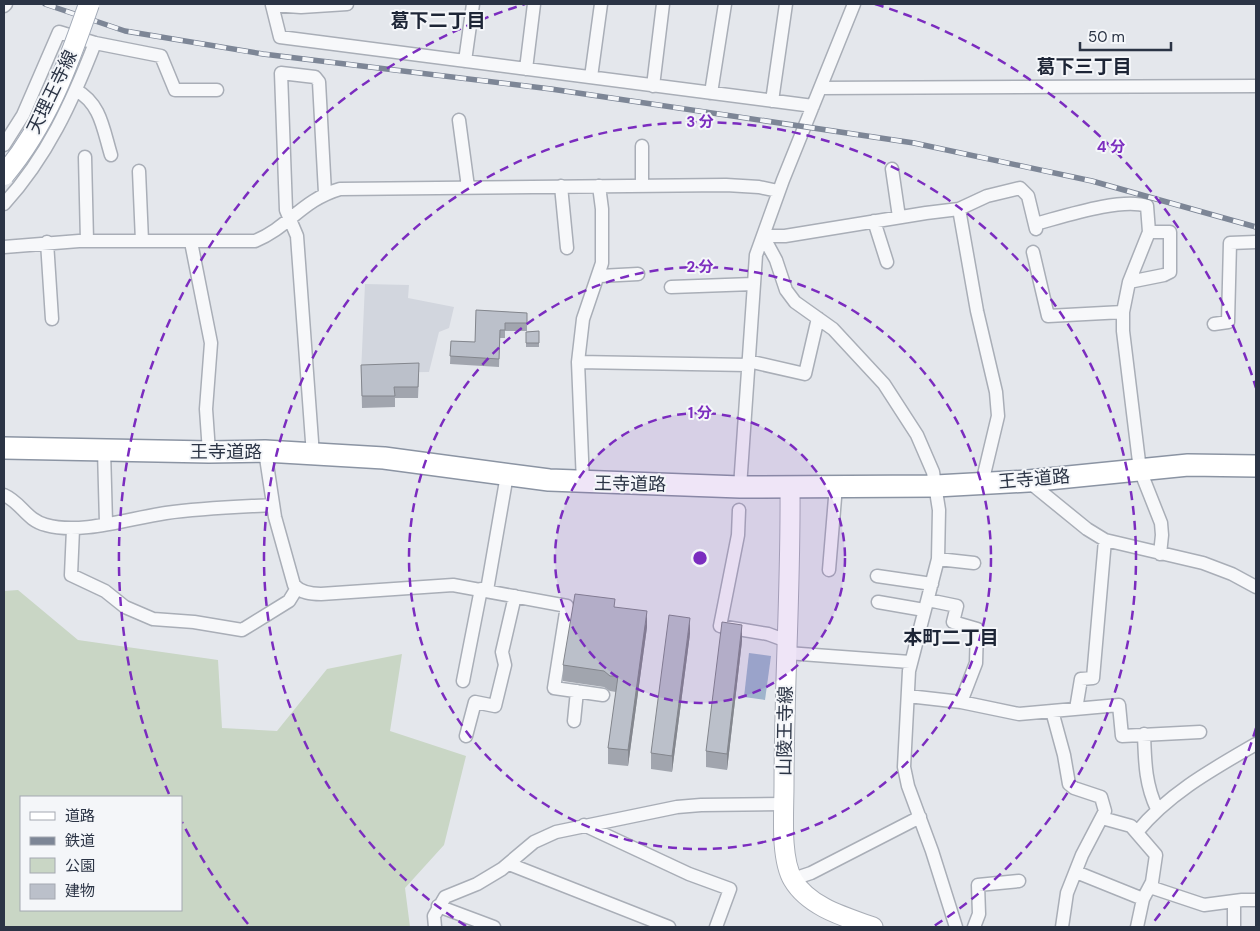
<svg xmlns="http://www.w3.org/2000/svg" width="1260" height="931" font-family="'DM Sans','Noto Sans JP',sans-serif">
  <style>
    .built { fill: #d2d6de }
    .green { fill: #c9d6c5; fill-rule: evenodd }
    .water { fill: #9fb4cc }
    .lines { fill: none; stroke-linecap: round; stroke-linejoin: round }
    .minor-casing { stroke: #a9aeb7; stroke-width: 15 }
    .secondary-casing { stroke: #a9aeb7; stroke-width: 21 }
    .trunk-casing { stroke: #8b94a3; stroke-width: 24 }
    .minor { stroke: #f7f8fa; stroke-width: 12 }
    .secondary { stroke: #fff; stroke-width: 19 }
    .trunk { stroke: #fff; stroke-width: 21 }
    .rail-casing { stroke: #7d8696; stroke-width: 5.5 }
    .rail { stroke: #f4f6f9; stroke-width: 4; stroke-dasharray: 11; stroke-linecap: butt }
    .primary-bridge-casing { stroke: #a3abb8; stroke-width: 22; stroke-linecap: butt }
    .primary-bridge { stroke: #fff; stroke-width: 20 }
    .wall { fill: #a1a5ae }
    .shaded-wall { fill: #83868d }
    .building { fill: #bbc0ca; stroke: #83868d }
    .ring { fill: none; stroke: #7b2cbf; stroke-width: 2.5; stroke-dasharray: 9 6 }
    .labels { text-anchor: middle; stroke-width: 4; stroke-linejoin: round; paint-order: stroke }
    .street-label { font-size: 18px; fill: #2b3445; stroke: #f4f6f9 }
    .neighbourhood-label { font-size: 19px; font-weight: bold; fill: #1d2536; stroke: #f4f6f9 }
    .centre { fill: #7b2cbf; stroke: #f4f6f9; stroke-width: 2.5 }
    .ring-label { font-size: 15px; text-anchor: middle; font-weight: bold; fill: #7b2cbf; stroke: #f4f6f9; stroke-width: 4; stroke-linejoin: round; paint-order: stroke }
  </style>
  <rect width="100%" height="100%" fill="#e4e7ec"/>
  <path class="built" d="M365,284L409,285L408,298L454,307L449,328L439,332L429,372L361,373Z"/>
  <path class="green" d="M18,590L78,640L218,660L222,728L277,731L327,669L402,654L390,731L466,756L444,845L405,888L410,927H4V591ZM21,797H181V910H21Z"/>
  <path class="water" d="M749,653L771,656L765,700L744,697Z"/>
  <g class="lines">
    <g class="minor-casing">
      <path id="minor" d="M347,4L301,7L272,5L280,37L813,106
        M4,6L6,4
        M465,61L473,4
        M526,69L534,4
        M591,77L601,4
        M653,86L663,4
        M820,88L1256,86
        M76,90C101,104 103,129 111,155
        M711,93L725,4
        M772,101L786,4
        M459,120L468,187
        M4,145L23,115L59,32L95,43L161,56L175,90H217
        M642,146V185
        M85,157L87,241
        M892,169L899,217
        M139,171L142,241
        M561,186L567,248
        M4,204C47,157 72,102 95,43
        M959,209L977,311L996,392L998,416L982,483
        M874,221L887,262
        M1035,224C1062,217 1121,197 1147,206L1149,232L1129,282L1123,312V331L1140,470L1161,523L1162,535L1160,554
        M47,242L52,319
        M191,242L211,343L206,409L209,452
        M4,247L79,241H255C289,227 302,200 340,189L726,185L759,187L778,191
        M1033,252L1048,316L1123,312
        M600,276L638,274
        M1129,282L1164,275L1170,272V232H1149
        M671,287L753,284
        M1214,324L1228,322L1230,243L1256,242
        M748,361L805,374L818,318
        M578,362L748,365
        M104,450L106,523
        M265,451L275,517L294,585C301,593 311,594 321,594L453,585L567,606L554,688L603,695
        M313,455L297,236L286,210L281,73L315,77L319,82L325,193
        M1028,481L1087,529L1105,540L1203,563L1232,574L1256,587
        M583,483L578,362L583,319L602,263V209L599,186
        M740,487L756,255L783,180L854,4
        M4,495C22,503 26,520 46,525C81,535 130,518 166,513C202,508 237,507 273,505
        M739,510L738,535L720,626L768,634L787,641
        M73,529L71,575L105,591L125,607L153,619L194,622L242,630L289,601L297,588
        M938,559L974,563
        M829,570L836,486
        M877,576L932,584
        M487,590L507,475
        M928,600L957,606L953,622L977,629L976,663L961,702
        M878,602L924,610
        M787,653L910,662
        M463,681L481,589
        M908,696L961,702L1019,714L1119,705L1122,736L1200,732
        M1076,709L1081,679L1093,678L1105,540
        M1052,711L1064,755L1069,784L1074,788L1101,797L1105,811L1082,855L1067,893L1062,927
        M574,721L577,691
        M1144,734C1145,761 1145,784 1157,809
        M466,736L475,702L495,706L505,665L502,652L515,596
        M1102,818L1131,826L1156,855L1152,882L1143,899L1137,927
        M584,825L689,874L730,889L716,927
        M1137,832C1169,793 1213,769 1256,744
        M509,864L669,927
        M1076,872L1143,899
        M793,879L811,873L920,817
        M1150,887L1204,905L1242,900H1256
        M438,906L494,927
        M435,927L434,916L445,897L477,884L502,869L534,842L556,832L677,807L701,805L784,804
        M956,927L932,851L908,786L904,767L909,671L938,559L939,510L933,472L917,435L884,384L833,329L795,302L786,290L776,260L763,236H785L926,213L959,209L987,196L1020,188L1028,196L1036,229
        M974,927L979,914L978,885L1019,881
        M1234,927V901"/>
    </g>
    <g class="secondary-casing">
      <path id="secondary" d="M790,487C791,586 784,686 784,786C784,812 780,858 793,880C809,907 845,917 873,927"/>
    </g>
    <g class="trunk-casing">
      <path id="trunk" d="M4,448L209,452L265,451L384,458L549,480L740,487L936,486L1028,481L1188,465L1256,466"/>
    </g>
    <use href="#minor" class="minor"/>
    <use href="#secondary" class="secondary"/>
    <use href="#trunk" class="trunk"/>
    <g class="rail-casing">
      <path id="rail" d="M45,4L125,31L263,54L551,89L914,143L1092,181L1256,227"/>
    </g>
    <use href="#rail" class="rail"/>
    <g class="primary-bridge-casing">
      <path id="primary-bridge" d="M4,175C46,125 68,65 89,4"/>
    </g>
    <use href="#primary-bridge" class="primary-bridge"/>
  </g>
  <path class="wall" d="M476,310L527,313V331H505V338H500L499,367L450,364L451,341L475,342Z
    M539,331V347H526V332Z
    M361,365L419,374L418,398H395V407L362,408Z
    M615,607L647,627L628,766L608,764V748L616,692L610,691L604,687L563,681V665Z
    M690,634L672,772L651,769V753Z
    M742,641L727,770L706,767V751Z"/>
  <path class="shaded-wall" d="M647,611V627L628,766V750Z
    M690,618V634L672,772V756Z
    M742,625V641L727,770V754Z"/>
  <path class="building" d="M476,310L527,313V323H505V330H500L499,359L450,356L451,341L475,342Z
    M539,331V343H526V332Z
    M419,363L418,387H394L395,396H362L361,365Z
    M575,594L615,599L614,607L647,611L628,750L608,748L618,676H610L604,671L563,665Z
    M669,615L690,618L672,756L651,753Z
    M722,622L742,625L727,754L706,751Z"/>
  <circle cx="700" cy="558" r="145" fill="#7b2cbf" fill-opacity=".12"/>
  <g class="ring">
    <circle cx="700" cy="558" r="145"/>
    <circle cx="700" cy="558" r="291"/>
    <path d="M466 926A436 436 0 1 1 934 926"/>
    <path d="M1256 728A581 581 0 0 1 1152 924M248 924A581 581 0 0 1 182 822M169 794A581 581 0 0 1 525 4M875 4A581 581 0 0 1 1256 388"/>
  </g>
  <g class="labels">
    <g class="street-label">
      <text transform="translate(52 92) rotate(-64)" y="6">天理王寺線</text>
      <text x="226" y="458">王寺道路</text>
      <text transform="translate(1034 479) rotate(-5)" y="6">王寺道路</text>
      <text transform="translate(630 484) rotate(1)" y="6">王寺道路</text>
      <text transform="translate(785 731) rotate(-89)" y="6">山陵王寺線</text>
    </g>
    <g class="neighbourhood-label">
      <text x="438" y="27">葛下二丁目</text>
      <text x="1084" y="73">葛下三丁目</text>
      <text x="951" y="644">本町二丁目</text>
    </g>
  </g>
  <circle cx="700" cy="558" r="8" class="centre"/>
  <g class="ring-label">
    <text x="700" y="127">3 分</text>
    <text x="1111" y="152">4 分</text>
    <text x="700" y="272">2 分</text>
    <text x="700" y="418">1 分</text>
  </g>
  <rect width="1260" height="931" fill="none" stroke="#2b3445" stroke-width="10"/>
  <rect x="20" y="796" width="162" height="115" fill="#f4f6f9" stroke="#a4a8b1"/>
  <rect x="30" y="812" width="25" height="8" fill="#ffffff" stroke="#a4a8b1"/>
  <text x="65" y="821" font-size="15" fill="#2b3445">道路</text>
  <rect x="30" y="837" width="25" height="8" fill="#7d8696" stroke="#a4a8b1"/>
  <text x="65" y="846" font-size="15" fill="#2b3445">鉄道</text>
  <rect x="30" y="858" width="25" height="15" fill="#c9d6c5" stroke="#a4a8b1"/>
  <text x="65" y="871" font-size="15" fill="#2b3445">公園</text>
  <rect x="30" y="884" width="25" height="15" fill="#bbc0ca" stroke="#a4a8b1"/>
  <text x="65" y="896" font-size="15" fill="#2b3445">建物</text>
  <path d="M1080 42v8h91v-8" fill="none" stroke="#2b3445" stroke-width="2.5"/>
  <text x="1088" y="42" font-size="15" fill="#2b3445" stroke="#f4f6f9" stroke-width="4" paint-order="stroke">50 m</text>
</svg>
